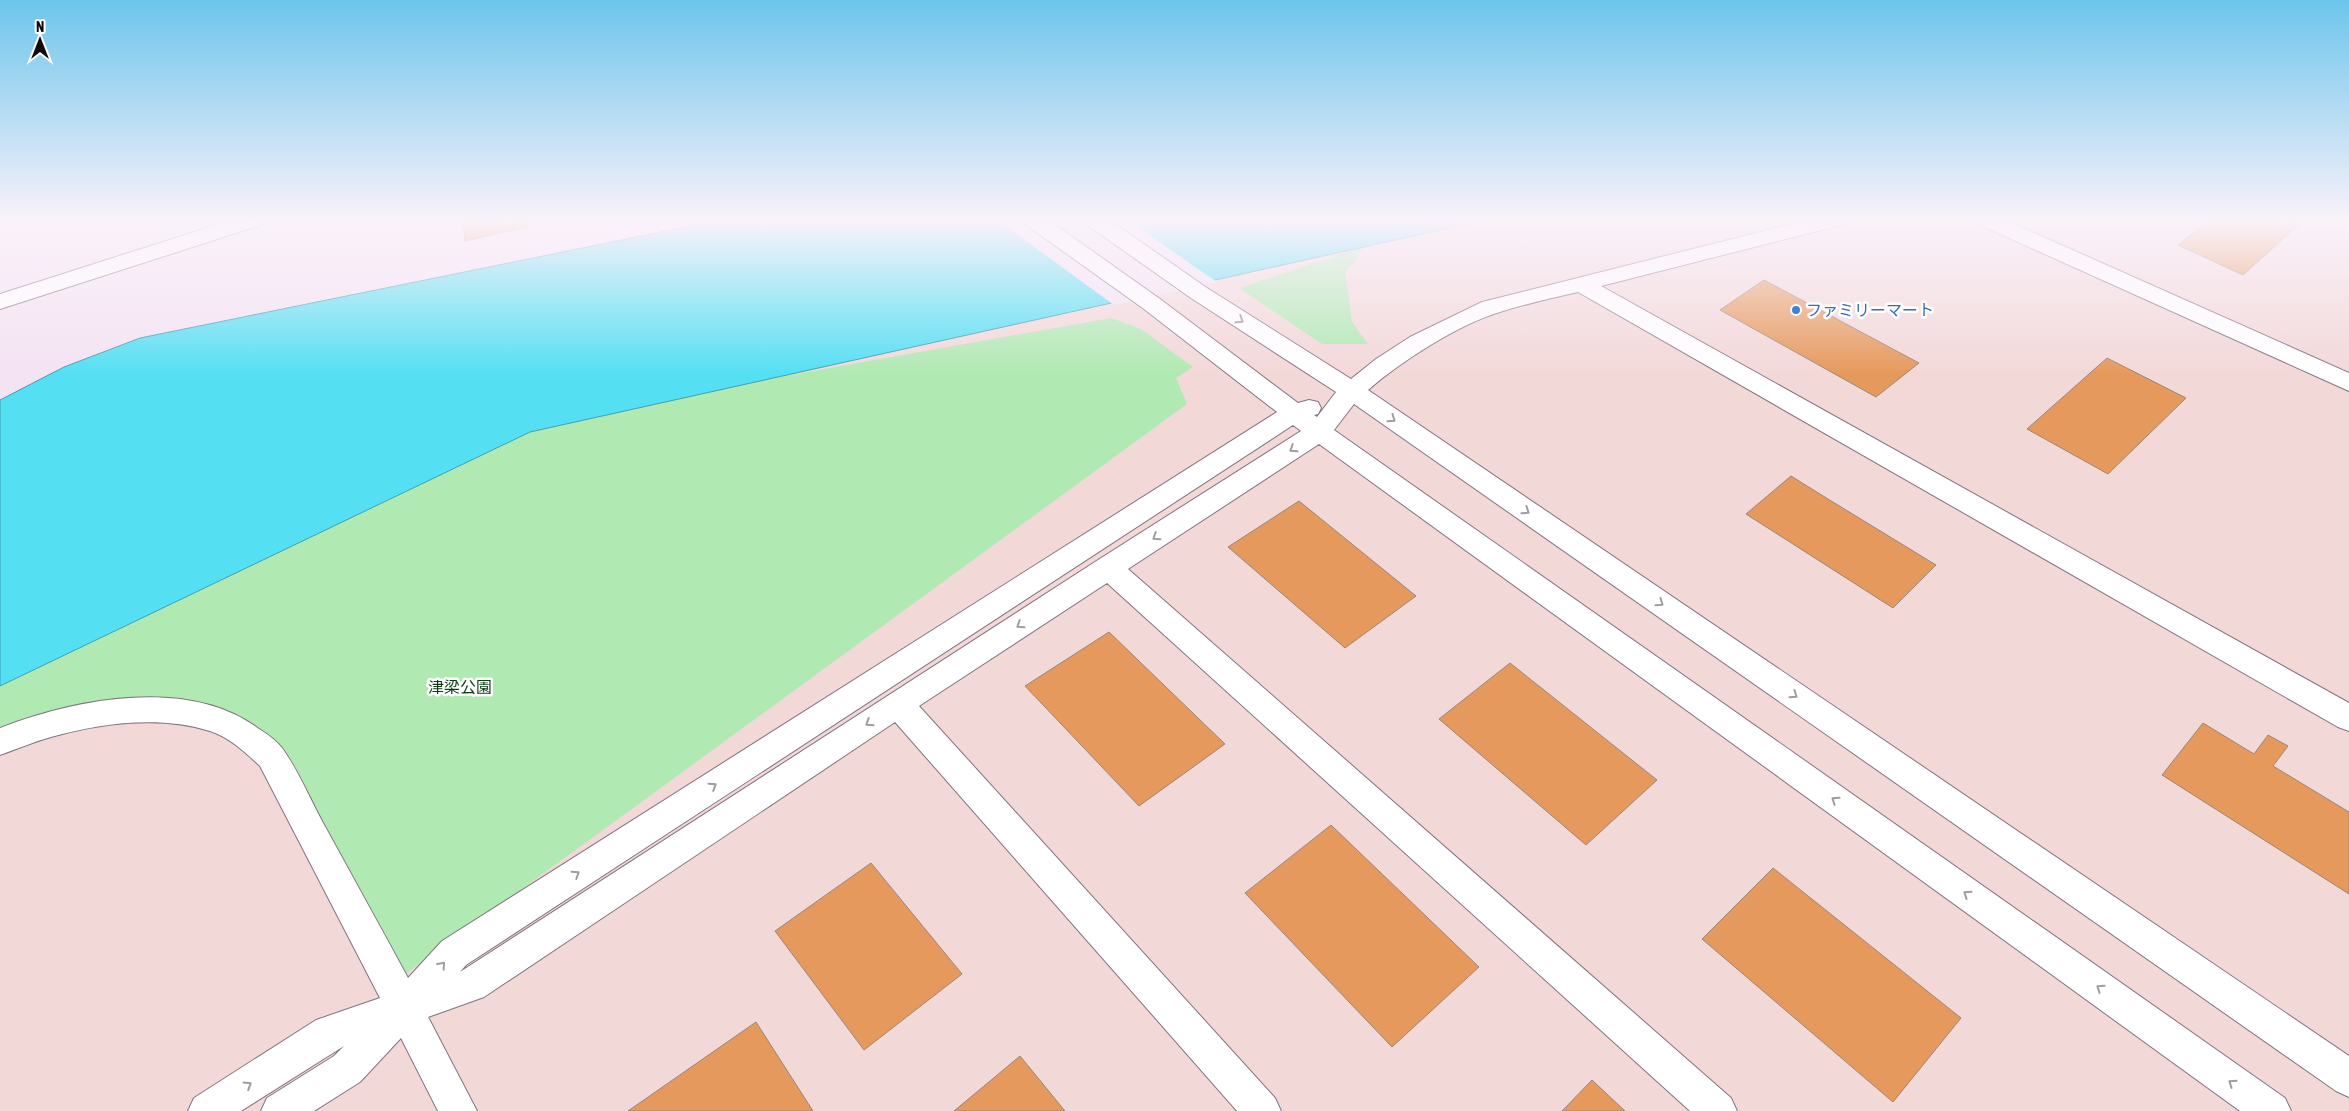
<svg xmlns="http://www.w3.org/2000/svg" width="2349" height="1111" font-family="'Asap Condensed','Noto Sans JP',sans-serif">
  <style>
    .industrial { fill: #f3d8d8 }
    .green { fill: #b1e9b3 }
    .water { fill: #55dff3; stroke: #409faf }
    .pier { fill: #f4e3f3 }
    .building { fill: #e6995d; stroke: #98877b }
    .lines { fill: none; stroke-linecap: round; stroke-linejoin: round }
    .minor-casing { stroke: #827381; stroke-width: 2 }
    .major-casing { stroke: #827381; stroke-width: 2 }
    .minor { fill: #fff; fill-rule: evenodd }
    .major { fill: #fff; fill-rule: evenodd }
    .oneway { stroke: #9f9d9f }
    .shop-dot { fill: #3f7fe0; stroke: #fff; stroke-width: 2 }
    .labels { text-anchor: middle; stroke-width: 5; stroke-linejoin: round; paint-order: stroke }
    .shop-label { font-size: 16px; fill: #366cbe; stroke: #fff; text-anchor: start }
    .park-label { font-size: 16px; fill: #0c4014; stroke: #fff }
  </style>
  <rect width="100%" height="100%" fill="#f4e3f3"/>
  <path class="industrial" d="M1491,219H2349V1111H0V690L530,432Z"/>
  <path class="green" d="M1363,247L1354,263L1345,272L1352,322L1368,344H1322L1239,288Z
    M1111,318L1141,329L1193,367L1176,378L1187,404L392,984L245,735L160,711L0,742V686L530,432L762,380Z"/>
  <path class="water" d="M725,219H1490L530,432L0,686V400L64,367L140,338Z"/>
  <path class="pier" d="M996,219H1126L1217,282L1114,305Z"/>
  <path class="building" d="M463,219H527L528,227L465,241Z
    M2210,219H2305L2243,275L2178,245Z
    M1764,280L1919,363L1876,397L1720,310Z
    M2107,358L2186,398L2108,474L2027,429Z
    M1791,476L1828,499L1936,565L1893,608L1746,514Z
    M1299,501L1416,596L1345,648L1228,547Z
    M1109,632L1225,744L1139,806L1025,686Z
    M1510,663L1657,780L1586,845L1439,719Z
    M2203,723L2254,754L2268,735L2288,746L2273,766L2349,812V894L2162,775Z
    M1331,825L1479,967L1392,1047L1245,893Z
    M871,863L962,974L864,1050L775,931Z
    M1773,868L1961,1018L1893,1102L1702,939Z
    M756,1022L813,1111H628Z
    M1020,1056L1065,1111H954Z
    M1592,1080L1625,1111H1562Z"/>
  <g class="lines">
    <g class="minor-casing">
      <path id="minor" d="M1022,219H1047L1160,299L1298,403L1309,400L1318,402L1321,408L1318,414L1314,415L1317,417L1336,392L1191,298L1086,224L1083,219H1108L1207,288L1351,379L1376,359L1410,337L1482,302L1812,219H1848L1845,224L1601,286L2349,703V731L2338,727L1578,292C1552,298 1525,304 1500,312C1459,324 1400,362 1368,390L2349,1056V1097L2336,1091L1354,404L1334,430L2285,1098L2291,1111H2240L1319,444L1128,569L1731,1098L1737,1111H1690L1107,583L919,706L1275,1098L1281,1111H1237L895,722L484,997L428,1017L477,1111H438L401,1038L360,1082L314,1111H261L267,1098L334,1056L344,1046L241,1111H188L194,1098L316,1020L380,998L260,766C246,753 229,737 210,731C160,715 100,723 51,737C33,742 17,749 0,755V728C75,699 189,676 259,729C267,734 277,741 282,748C297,768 310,799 322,821C351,874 380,926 408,978L442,941L1277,412L1144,309L1025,224ZM1293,425L1301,431L1098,560L460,972L466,965Z
        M1975,219H2003L2349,373V391L1978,224Z"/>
    </g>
    <g class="major-casing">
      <path id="major" d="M235,219H267L264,224L0,309V294Z"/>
    </g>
    <use href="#minor" class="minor"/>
    <use href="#major" class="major"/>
  </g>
  <defs><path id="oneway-chevron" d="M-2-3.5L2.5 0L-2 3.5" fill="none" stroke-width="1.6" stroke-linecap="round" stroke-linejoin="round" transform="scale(1.25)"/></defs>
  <g class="oneway">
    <use href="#oneway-chevron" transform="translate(1240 320) rotate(33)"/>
    <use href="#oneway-chevron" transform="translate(1392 419) rotate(35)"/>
    <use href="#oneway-chevron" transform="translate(1293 449) rotate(147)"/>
    <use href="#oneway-chevron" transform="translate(1526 511) rotate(35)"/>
    <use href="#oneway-chevron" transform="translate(1156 537) rotate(147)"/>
    <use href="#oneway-chevron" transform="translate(1660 603) rotate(35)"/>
    <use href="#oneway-chevron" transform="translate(1020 625) rotate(147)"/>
    <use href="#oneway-chevron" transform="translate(1794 695) rotate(35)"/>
    <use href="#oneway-chevron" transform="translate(869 723) rotate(147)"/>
    <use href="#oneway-chevron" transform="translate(713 786) rotate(-33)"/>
    <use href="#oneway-chevron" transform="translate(1835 800) rotate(-145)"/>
    <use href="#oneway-chevron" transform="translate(576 874) rotate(-33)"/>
    <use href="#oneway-chevron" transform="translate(1967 894) rotate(-145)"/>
    <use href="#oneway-chevron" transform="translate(442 965) rotate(-48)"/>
    <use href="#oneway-chevron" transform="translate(2100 988) rotate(-145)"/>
    <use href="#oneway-chevron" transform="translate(2232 1083) rotate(-145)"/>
    <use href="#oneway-chevron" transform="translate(248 1085) rotate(-32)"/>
  </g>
  <linearGradient id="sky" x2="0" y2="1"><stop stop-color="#6dc5ec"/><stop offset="0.59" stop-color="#faf2fa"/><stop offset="1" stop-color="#faf2fa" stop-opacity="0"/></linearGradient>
  <rect width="2349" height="374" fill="url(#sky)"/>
  <circle class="shop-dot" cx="1796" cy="310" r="5"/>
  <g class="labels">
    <g class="shop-label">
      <text x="1806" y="316">ファミリーマート</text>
    </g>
    <g class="park-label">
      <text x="460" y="693">津梁公園</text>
    </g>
  </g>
  <g transform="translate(40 40)" stroke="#ffffff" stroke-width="4" paint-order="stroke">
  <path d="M0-4L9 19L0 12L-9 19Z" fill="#0f0a0f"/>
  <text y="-8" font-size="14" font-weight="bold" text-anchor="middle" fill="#0f0a0f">N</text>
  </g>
</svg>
